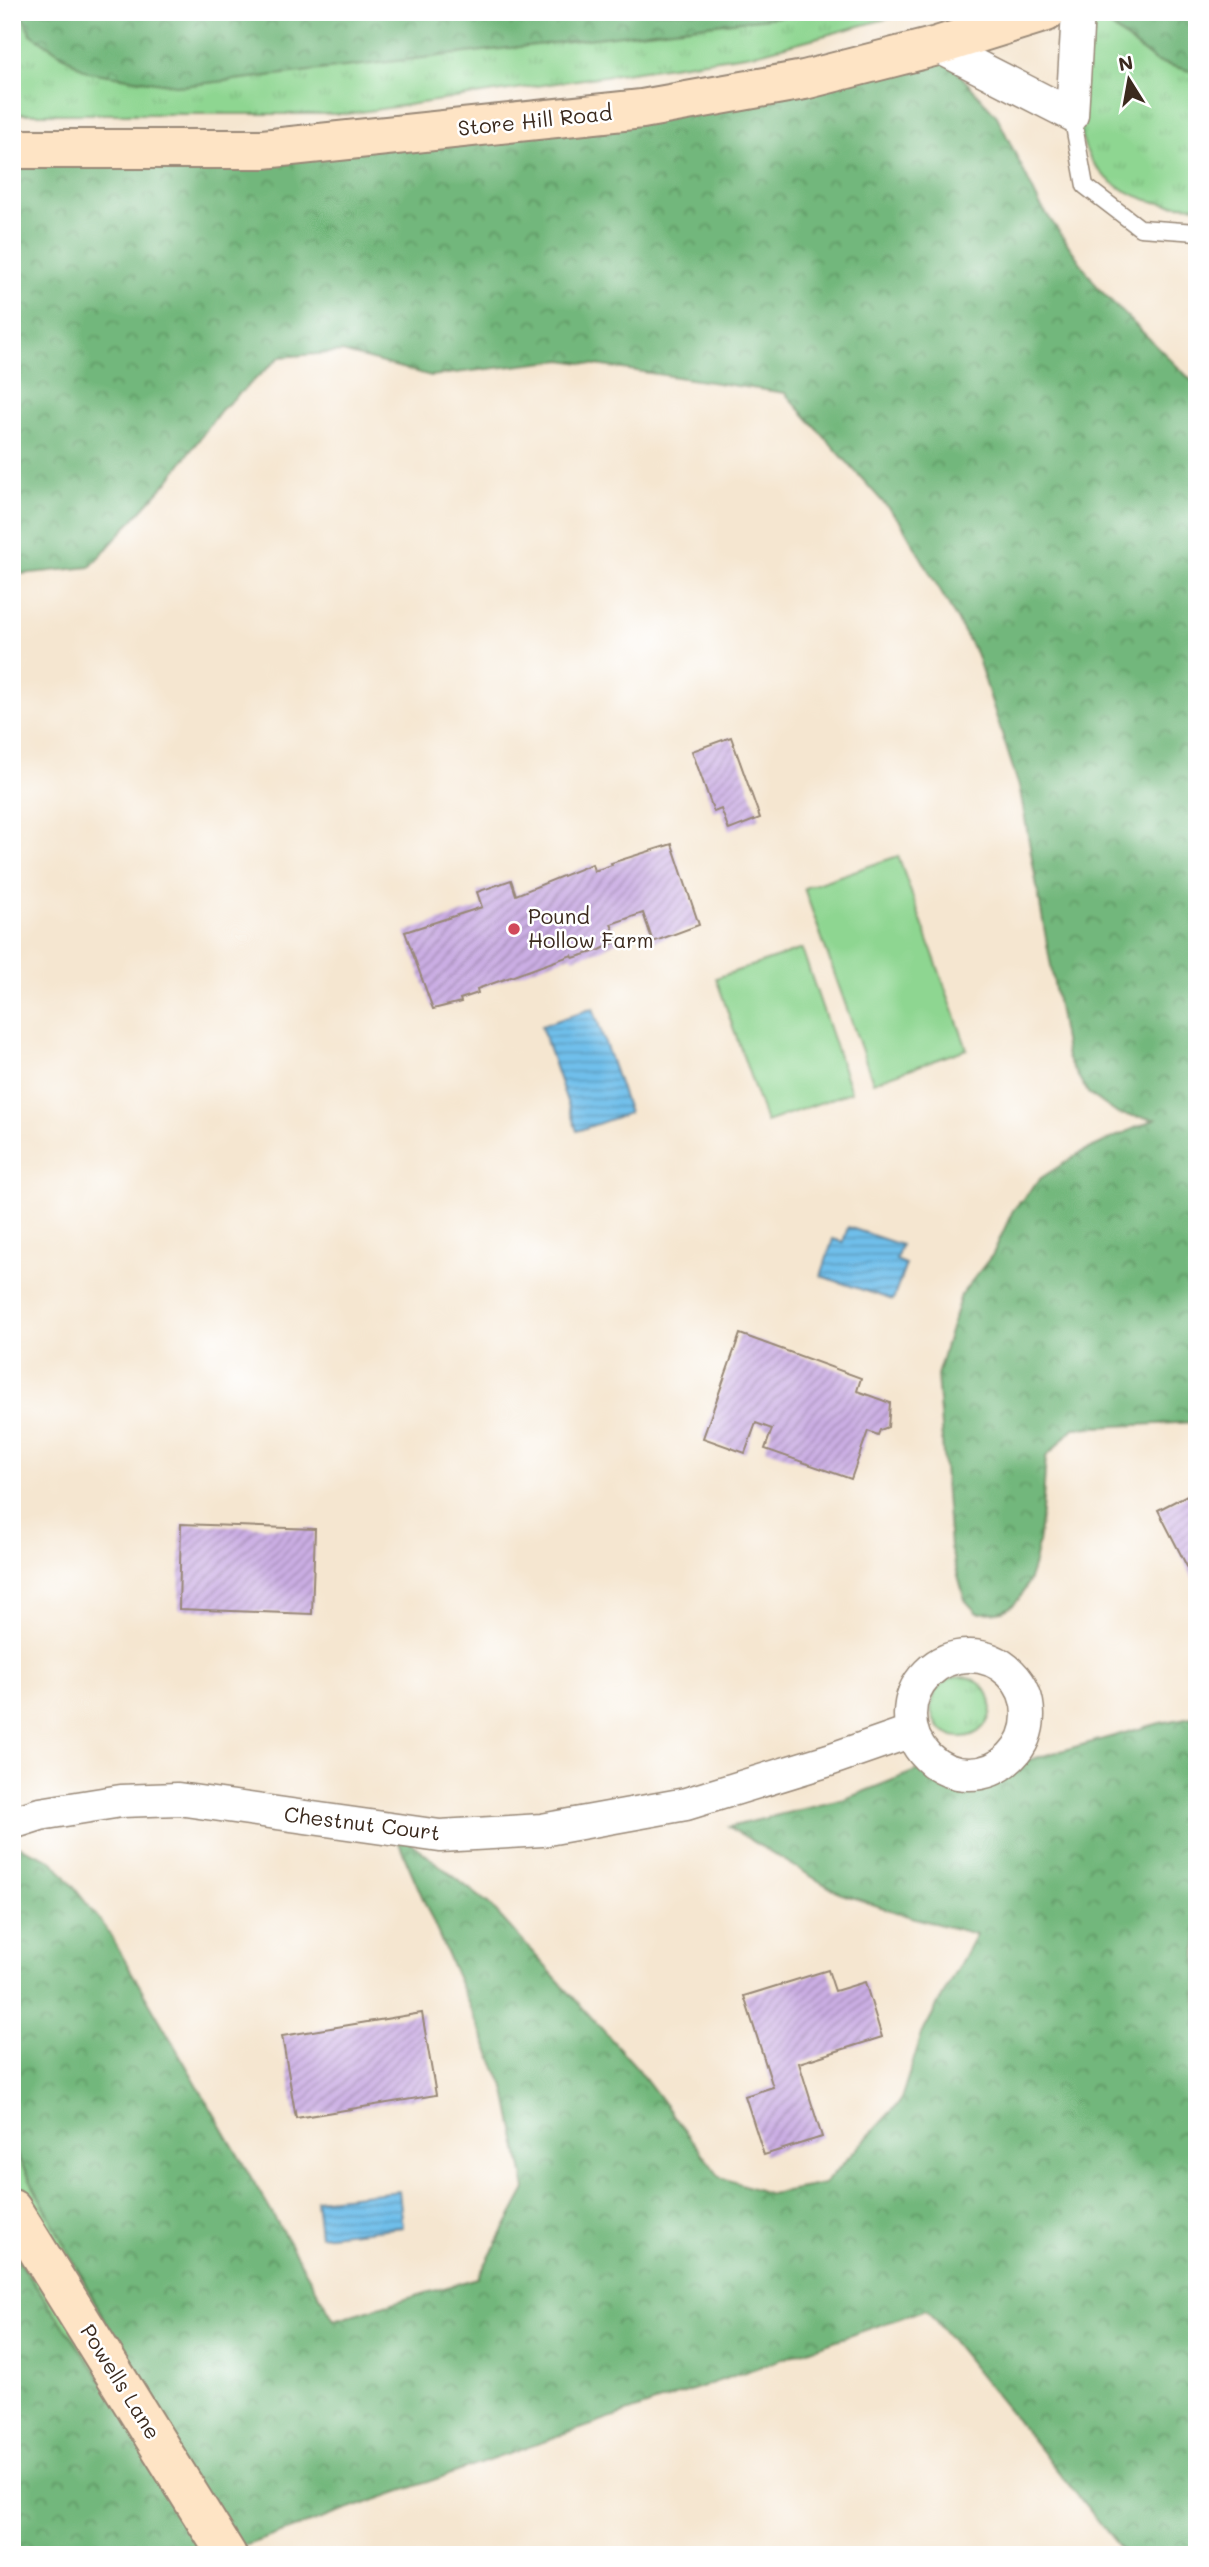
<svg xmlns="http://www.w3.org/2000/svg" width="1209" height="2567" font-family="Mali,sans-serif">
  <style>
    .grass { fill: url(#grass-tufts); stroke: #648058; stroke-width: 2 }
    .forest { fill: url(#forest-crowns); stroke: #56704c; stroke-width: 2 }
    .garden { fill: #8ed691; stroke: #648058; stroke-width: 2 }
    .water { fill: url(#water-rules); stroke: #567484; stroke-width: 2 }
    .building { fill: url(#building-hatch) }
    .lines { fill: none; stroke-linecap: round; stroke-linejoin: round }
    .lane-casing { stroke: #988877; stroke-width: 19 }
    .street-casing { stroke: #988877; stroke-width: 35 }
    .secondary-casing { stroke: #988877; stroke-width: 42 }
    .lane { stroke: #fff; stroke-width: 16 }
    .street { stroke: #fff; stroke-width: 32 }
    .secondary { stroke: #fee4c5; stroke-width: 38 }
    .poi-dot { fill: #d1495b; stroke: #fff; stroke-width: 2.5 }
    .labels { text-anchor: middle; stroke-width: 5; stroke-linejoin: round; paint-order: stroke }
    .street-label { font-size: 21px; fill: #3b2a1e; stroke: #fff }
    .poi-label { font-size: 21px; fill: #3b2a1e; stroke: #fff; text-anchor: start }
  </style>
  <defs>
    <pattern id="grass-tufts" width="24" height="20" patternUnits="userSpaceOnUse" patternTransform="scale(1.75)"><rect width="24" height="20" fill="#8ed691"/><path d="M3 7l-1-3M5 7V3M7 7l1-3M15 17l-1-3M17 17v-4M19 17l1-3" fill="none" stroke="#7bb87d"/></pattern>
    <pattern id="forest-crowns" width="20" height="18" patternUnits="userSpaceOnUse" patternTransform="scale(1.75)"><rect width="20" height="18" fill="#72b77b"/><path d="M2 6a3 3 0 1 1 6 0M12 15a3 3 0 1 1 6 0" fill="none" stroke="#5f9564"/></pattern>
    <pattern id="water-rules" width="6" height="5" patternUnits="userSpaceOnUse" patternTransform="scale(1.75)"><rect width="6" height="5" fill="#70bfeb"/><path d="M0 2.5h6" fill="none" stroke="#5d9bbe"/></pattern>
    <pattern id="building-hatch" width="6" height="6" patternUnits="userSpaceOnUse" patternTransform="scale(1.75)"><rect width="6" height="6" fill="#cbaee4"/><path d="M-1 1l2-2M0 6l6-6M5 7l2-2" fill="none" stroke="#a68eb8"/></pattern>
  </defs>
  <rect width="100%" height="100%" fill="#fff"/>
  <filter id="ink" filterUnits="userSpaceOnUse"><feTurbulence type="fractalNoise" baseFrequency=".0143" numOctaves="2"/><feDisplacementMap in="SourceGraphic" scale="14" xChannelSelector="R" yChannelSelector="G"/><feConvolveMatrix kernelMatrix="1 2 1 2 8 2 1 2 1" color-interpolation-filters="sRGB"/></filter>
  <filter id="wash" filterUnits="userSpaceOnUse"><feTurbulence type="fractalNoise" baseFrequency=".00686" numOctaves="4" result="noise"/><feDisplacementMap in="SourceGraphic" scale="28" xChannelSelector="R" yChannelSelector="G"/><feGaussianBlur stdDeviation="1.57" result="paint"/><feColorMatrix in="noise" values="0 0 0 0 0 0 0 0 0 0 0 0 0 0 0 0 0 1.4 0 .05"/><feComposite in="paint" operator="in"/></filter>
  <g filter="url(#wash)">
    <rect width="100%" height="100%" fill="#f5e6d0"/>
    <path class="grass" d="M12,12H912L759,53L347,114H18L12,113Z
      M1093,12L1155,61L1197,73V206C1181,205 1163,205 1148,200C1051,169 1081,89 1093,12Z
      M931 1707a30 30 0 1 1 60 0a30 30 0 1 1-60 0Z
      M12,2146L125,2358L119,2404L12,2253Z"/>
    <path class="forest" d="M21,12H820L182,86L88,72L31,34Z
      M1093,12H1197V73L1155,61Z
      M944,57L997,116L1039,203L1099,289L1197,386V1422L1074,1428L1046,1457C1043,1492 1042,1589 1009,1608C998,1614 988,1612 977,1613L965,1600L950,1547L937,1375L961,1295L993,1254L1013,1210L1041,1178L1080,1153L1155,1119L1118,1114L1088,1093L1067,1058L1020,790L976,653L900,521L785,393L562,360L431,376L342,352L280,357L221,410L168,481L90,567L12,575V149L165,150Z
      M1197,1716V2555H1126L926,2309L226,2552L227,2555H12V2253L119,2404L125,2358L12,2146V1847L19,1846L53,1861L106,1928L334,2320L478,2278L526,2189L506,2091L393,1829L489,1904L638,2069L720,2177L770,2194L824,2184L900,2102L922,2034L976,1934L911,1917L839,1893L729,1827L845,1799L923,1768C945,1767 962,1774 986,1772L1160,1723Z"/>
    <path class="garden" d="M898,856L967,1049L873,1082L804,888Z
      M802,949L851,1092L766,1122L716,978Z"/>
    <path class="water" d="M593,1008L629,1113L577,1131L541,1026Z
      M848,1227L901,1245L896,1260L906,1264L893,1300L821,1276L833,1239L843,1242Z
      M399,2191L403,2227L320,2236L316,2200Z"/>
    <g id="blocks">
      <path class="building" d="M731,737L760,818L729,830L721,809L714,812L692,751Z
        M672,844L699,925L653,942L643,913L611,924L618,941L600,950L573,958L572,955L477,989L478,993L460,999L461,1002L433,1009L405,932L482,907L477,892L511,880L516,895L592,864L594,871L612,865L611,863Z
        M740,1334L861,1378L857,1391L890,1403L888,1427L880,1430L878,1435L868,1431L851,1479L765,1449L772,1429L756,1423L745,1453L703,1438Z
        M1197,1490V1586L1158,1510Z
        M181,1524L315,1529L312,1614L179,1609Z
        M828,1970L835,1991L865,1982L882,2037L799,2063L822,2137L764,2155L745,2096L773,2087L744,1996Z
        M422,2013L436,2095L296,2118L282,2036Z"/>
    </g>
  </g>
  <g filter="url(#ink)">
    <use href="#blocks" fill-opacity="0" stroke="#988877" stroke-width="2"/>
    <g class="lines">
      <g class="lane-casing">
        <path id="lane" d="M1072,115L1085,186L1140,228L1197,232"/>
      </g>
      <g class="street-casing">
        <path id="street" d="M937,46L1072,115L1078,12
          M910 1715a59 59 0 1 1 118 0a59 59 0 1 1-118 0Z
          M12,1823L40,1814L121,1801L178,1799L440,1836L542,1830L686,1804L829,1760L912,1731"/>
      </g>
      <g class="secondary-casing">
        <path id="secondary" d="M12,149H263L642,109L804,80L937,46L1046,12
          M12,2209L227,2555"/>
      </g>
      <use href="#lane" class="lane"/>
      <use href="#street" class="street"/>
      <use href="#secondary" class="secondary"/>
    </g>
  </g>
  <circle class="poi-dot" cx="514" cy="929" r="7"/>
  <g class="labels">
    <g class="street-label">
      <text transform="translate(535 121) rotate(-6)" y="7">Store Hill Road</text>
      <text transform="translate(362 1824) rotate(7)" y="7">Chestnut Court</text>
      <text transform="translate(120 2382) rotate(58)" y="7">Powells Lane</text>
    </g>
    <g class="poi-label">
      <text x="528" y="924">Pound<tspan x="528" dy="24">Hollow Farm</tspan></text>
    </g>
  </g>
  <rect width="1209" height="2567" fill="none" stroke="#fff" stroke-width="42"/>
  <g transform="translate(1129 80) rotate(349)" stroke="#ffffff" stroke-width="5" paint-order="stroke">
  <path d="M0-5L12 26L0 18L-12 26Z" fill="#3b2a1e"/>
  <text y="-10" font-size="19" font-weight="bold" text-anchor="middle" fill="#3b2a1e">N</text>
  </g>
</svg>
